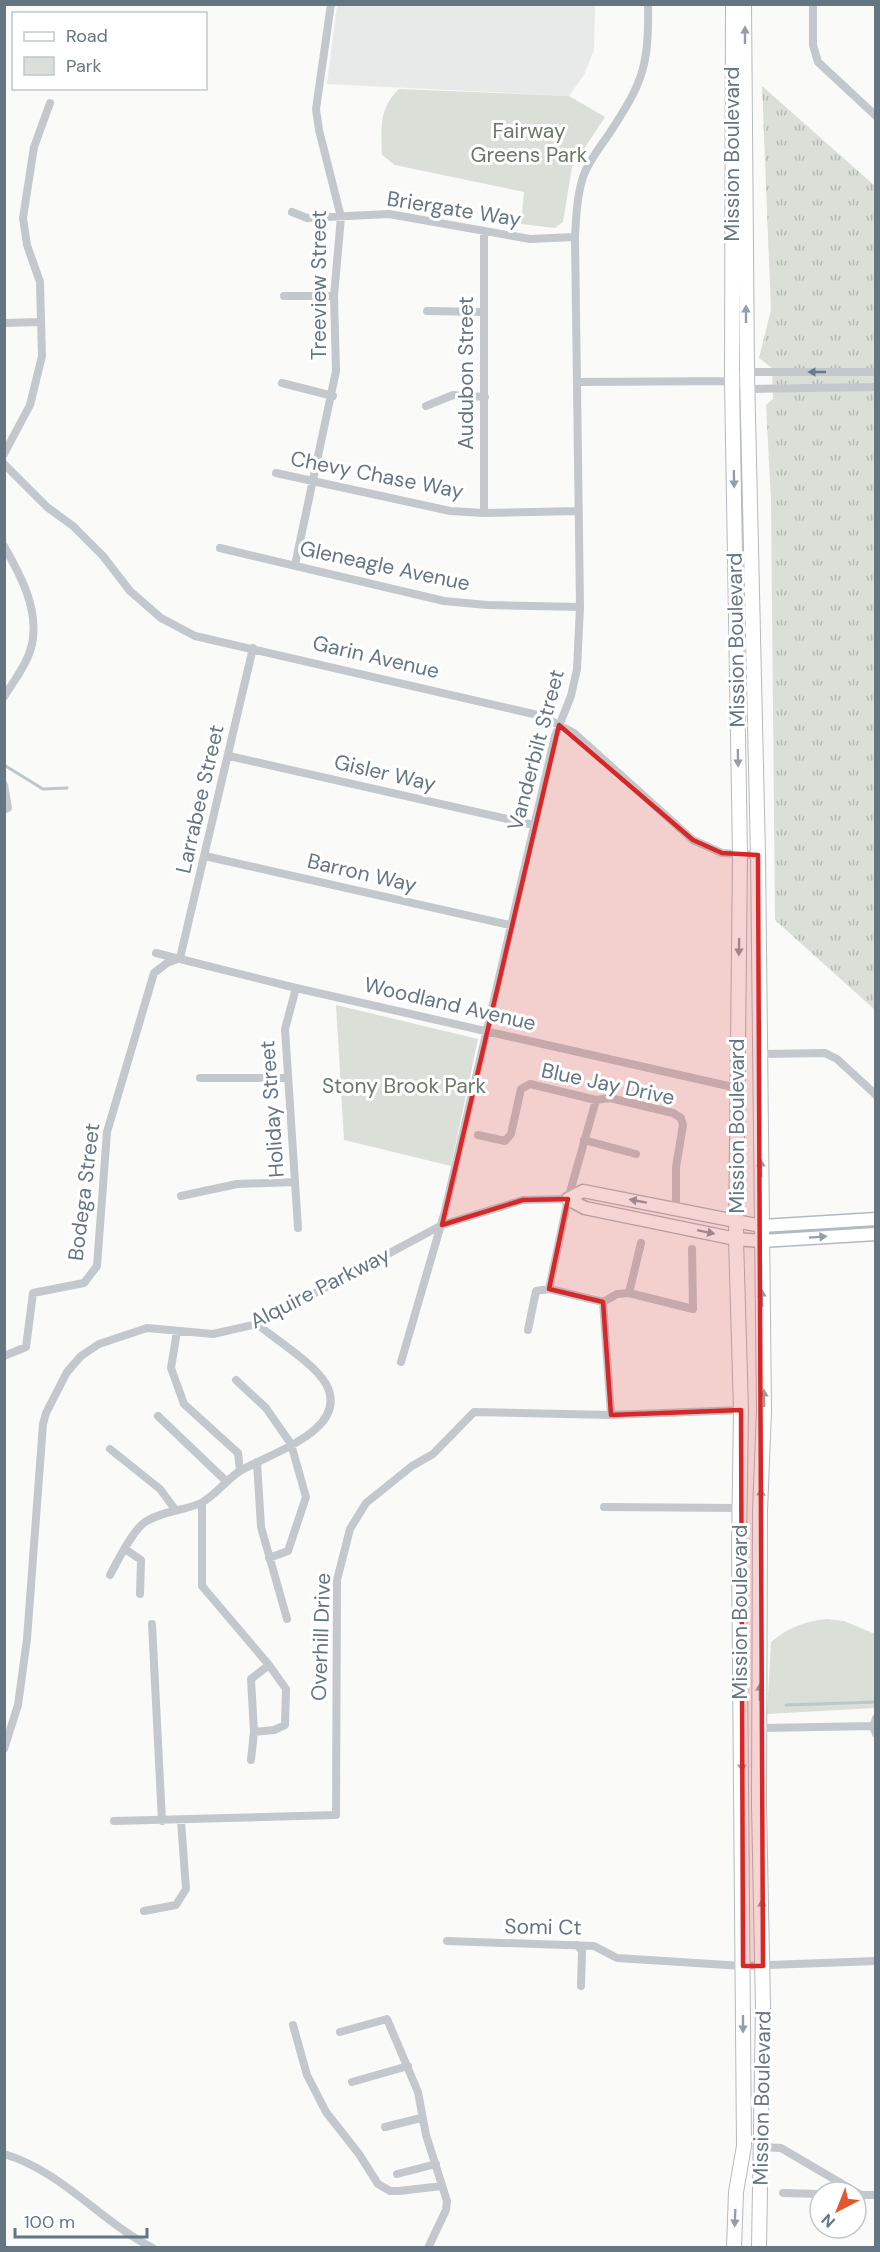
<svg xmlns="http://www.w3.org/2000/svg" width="880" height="2252" font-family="'DM Sans',sans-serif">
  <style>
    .built { fill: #e8e9e9 }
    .grass { fill: url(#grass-tufts) }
    .park { fill: #dadfd7 }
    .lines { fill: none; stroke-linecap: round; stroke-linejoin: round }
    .stream { stroke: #bbc7cb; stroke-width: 3 }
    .secondary-casing { stroke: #b3babf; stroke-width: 15 }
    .primary-casing { stroke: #b5babe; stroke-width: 16 }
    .minor { stroke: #c3c8cc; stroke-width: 8 }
    .secondary { stroke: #fff; stroke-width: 12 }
    .primary { stroke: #fff; stroke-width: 14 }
    .oneway { fill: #939fa8 }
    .oneway2 { fill: #6a7a87 }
    .marked { fill: #d62828; fill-opacity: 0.2; stroke: #d62828; stroke-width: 4.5; stroke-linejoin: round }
    .labels { text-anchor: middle; stroke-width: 6; stroke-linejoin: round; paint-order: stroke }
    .park-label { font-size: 21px; fill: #687a64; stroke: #fff }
    .street-label { font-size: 21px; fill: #657683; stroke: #fff }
  </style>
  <defs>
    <pattern id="grass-tufts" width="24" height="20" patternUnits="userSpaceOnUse" patternTransform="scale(1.5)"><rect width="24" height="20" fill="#dadfd7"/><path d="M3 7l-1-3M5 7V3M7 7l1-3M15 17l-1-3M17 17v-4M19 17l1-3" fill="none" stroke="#b4b9b4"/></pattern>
  </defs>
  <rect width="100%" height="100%" fill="#fafaf8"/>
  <path class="built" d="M337,5H595L594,50L584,75L569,96L327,84Z"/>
  <path class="grass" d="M762,86L875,186V1010L775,920L771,500L766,405L773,399L772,368L759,358L771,310Z"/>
  <path class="park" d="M399,89L569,96L605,117L572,167L563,222L555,228L521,224L524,192L395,165L382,155C381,128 379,108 399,89Z
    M336,1005L478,1039L451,1166L344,1140Z
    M827,1619L844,1621L875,1634V1708L767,1714L771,1642C788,1628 805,1621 827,1619Z"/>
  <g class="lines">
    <path class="stream" d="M4,765L43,789L67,788
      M786,1705L876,1702"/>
    <g class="secondary-casing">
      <path id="secondary" d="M568,1199L585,1208L736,1239L761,1241L876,1234
        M568,1199L583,1191L761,1226L876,1219"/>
    </g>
    <g class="primary-casing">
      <path id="primary" d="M733,4L732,381L740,854L736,1239L741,1410L739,1547L744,2146L736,2192L734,2248
        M744,4L747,372L758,855L764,1411L760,1511L759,1805L763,2008L759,2248"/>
    </g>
    <path class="minor" d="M813,4V45L818,62L876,116
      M292,212L307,218L389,214L530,239L575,237
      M284,296H334
      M427,311L484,312
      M4,323L41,322
      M732,381L747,372H876
      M579,382L732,381L748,389L876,387
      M282,383L333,396
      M426,406L453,395L485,397
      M4,454L30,405L42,356L40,282L27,245L23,218L34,147L50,103
      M4,464L47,507L73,526L103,556L130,591L161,618L195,636L542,716L574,733L693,840L722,853L758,855
      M276,473L450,511L484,513L578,511
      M484,513V233
      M4,546C20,574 37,606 33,638C31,659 15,679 4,697
      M220,548L444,601L487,605L580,607
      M295,565L336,371L334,296L341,217L319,130L316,109L331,4
      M229,756L534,825
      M4,785L8,808L4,810
      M205,856L510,925
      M156,953L296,988L737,1088
      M296,988L285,1029L298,1228
      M760,1054L825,1053L837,1059L876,1095
      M200,1078H287
      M478,1135L505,1141L511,1134L521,1089L530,1084L596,1100L610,1098L673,1113L681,1118L683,1125L676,1167V1207
      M584,1140L636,1154
      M181,1196L237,1184L295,1182
      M549,1289L603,1302
      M629,1293L641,1243
      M603,1302L617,1294L629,1293L693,1309L692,1249
      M603,1302L611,1415
      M528,1330L536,1291L549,1289L568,1199L596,1100
      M177,1331L171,1368L184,1404L238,1453L240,1471
      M4,1356L26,1347L33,1293L84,1283L97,1266L107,1132L154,973L167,963L180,958L253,648
      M401,1362L445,1211L555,736L571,696L577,669L580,607L575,237C576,217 577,196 583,177C588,162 600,147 609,134C643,82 649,67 648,4
      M236,1380L266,1408L291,1444L306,1497L288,1551L269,1558
      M158,1416L226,1481
      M110,1449L160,1489L174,1508
      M257,1462L261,1527L287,1619
      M202,1503V1586L269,1665L251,1679L254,1732L251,1760
      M604,1507L739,1508
      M125,1549L141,1560L140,1594
      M110,1575C117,1562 133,1530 145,1522C164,1510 184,1511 201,1503C215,1496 227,1479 240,1471C270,1453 351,1430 326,1384C314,1363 276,1340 257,1324
      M152,1624L162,1821
      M876,1718L873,1727L876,1734
      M760,1728L873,1726
      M254,1732L274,1730L285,1725L286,1689L269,1665
      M4,1749L18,1705L27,1639L43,1424L46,1413L67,1372L81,1356L99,1344L147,1328L213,1334L257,1324L442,1225L523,1200L568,1199
      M114,1821L336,1815L337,1580L350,1529L366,1503L412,1466L433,1454L474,1412L611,1415L741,1410
      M144,1911L176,1905L186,1889L181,1821
      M447,1941L594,1946L617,1958L743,1966L876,1961
      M577,1945L582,1951L581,1986
      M293,2025L307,2075L326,2112L359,2154L378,2184L390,2191H399L442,2186
      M340,2032L387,2019L418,2092L426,2135L447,2201L446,2210L428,2248
      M352,2082L408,2066
      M385,2127L421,2118
      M762,2147L781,2148L861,2195
      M4,2154C62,2171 101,2222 153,2248
      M397,2174L436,2164
      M783,2193L820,2194
      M858,2195H876"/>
    <use href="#secondary" class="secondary"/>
    <use href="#primary" class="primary"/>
  </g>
  <defs><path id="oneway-solid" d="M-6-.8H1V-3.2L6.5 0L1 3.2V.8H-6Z" transform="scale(1.5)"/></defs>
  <g class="oneway">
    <use href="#oneway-solid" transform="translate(745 35) rotate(-90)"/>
    <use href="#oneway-solid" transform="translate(746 314) rotate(-90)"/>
    <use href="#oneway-solid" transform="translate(734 479) rotate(89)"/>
    <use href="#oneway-solid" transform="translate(738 758) rotate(89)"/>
    <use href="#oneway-solid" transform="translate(739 947) rotate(91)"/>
    <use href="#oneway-solid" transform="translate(761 1168) rotate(-91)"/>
    <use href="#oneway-solid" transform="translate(638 1201) rotate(-170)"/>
    <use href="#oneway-solid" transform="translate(706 1232) rotate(12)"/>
    <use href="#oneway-solid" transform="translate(818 1237) rotate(-4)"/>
    <use href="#oneway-solid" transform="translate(762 1298) rotate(-91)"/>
    <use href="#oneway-solid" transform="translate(764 1398) rotate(-91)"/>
    <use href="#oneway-solid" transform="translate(761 1497) rotate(-88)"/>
    <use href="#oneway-solid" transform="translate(760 1692) rotate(-90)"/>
    <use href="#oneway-solid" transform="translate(742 1763) rotate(90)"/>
    <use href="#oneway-solid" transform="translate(762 1908) rotate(-91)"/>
    <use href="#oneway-solid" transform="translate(743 2024) rotate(90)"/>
    <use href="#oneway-solid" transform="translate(735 2218) rotate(92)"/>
  </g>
  <use class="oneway2" href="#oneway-solid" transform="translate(817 372) rotate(180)"/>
  <path class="marked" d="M559,725L693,840L722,853L758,855L763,1966H743L741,1410L611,1415L603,1302L549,1289L568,1199L523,1200L442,1225Z"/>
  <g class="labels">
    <g class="park-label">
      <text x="529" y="138">Fairway<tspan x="529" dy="24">Greens Park</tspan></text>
      <text x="404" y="1093">Stony Brook Park</text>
    </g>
    <g class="street-label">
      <text transform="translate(732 154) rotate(-90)" y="7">Mission Boulevard</text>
      <text transform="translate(454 209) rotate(9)" y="7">Briergate Way</text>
      <text transform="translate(319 285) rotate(-90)" y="7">Treeview Street</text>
      <text transform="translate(466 373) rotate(-90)" y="7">Audubon Street</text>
      <text transform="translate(377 475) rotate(11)" y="7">Chevy Chase Way</text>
      <text transform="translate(385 566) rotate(12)" y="7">Gleneagle Avenue</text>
      <text transform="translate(736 640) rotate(-91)" y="7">Mission Boulevard</text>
      <text transform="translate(376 657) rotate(13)" y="7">Garin Avenue</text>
      <text transform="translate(536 750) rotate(-75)" y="7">Vanderbilt Street</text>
      <text transform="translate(385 773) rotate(13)" y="7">Gisler Way</text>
      <text transform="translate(200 799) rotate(-77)" y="7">Larrabee Street</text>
      <text transform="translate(362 873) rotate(13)" y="7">Barron Way</text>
      <text transform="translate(450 1004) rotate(13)" y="7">Woodland Avenue</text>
      <text transform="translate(608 1084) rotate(12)" y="7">Blue Jay Drive</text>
      <text transform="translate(272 1109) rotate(-94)" y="7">Holiday Street</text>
      <text transform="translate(737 1126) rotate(-90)" y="7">Mission Boulevard</text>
      <text transform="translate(84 1192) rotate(-83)" y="7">Bodega Street</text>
      <text transform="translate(320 1288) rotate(-27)" y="7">Alquire Parkway</text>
      <text transform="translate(740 1612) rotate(-90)" y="7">Mission Boulevard</text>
      <text transform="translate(321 1637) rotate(-88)" y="7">Overhill Drive</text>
      <text transform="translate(543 1927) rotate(1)" y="7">Somi Ct</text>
      <text transform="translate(762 2098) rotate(-89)" y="7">Mission Boulevard</text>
    </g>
  </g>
  <rect width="880" height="2252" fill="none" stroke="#657683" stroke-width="12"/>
  <rect x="12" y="12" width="195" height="78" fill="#ffffff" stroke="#c1c8cd" stroke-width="1.5"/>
  <rect x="24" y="32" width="30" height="9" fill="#ffffff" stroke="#c1c8cd" stroke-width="1.5"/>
  <text x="66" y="42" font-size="18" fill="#657683">Road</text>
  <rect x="24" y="57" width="30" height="18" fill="#dadfd7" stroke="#c1c8cd" stroke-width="1.5"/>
  <text x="66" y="72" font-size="18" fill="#657683">Park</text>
  <g transform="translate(838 2210) rotate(222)"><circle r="28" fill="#ffffff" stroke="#c1c8cd" stroke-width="1.5"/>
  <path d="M0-4.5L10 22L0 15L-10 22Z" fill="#e4572e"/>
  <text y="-9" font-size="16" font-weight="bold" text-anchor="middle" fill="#657683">N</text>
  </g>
  <path d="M15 2228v9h132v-9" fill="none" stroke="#657683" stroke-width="3"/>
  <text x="24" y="2228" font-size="18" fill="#657683" stroke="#ffffff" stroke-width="4.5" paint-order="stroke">100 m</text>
</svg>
